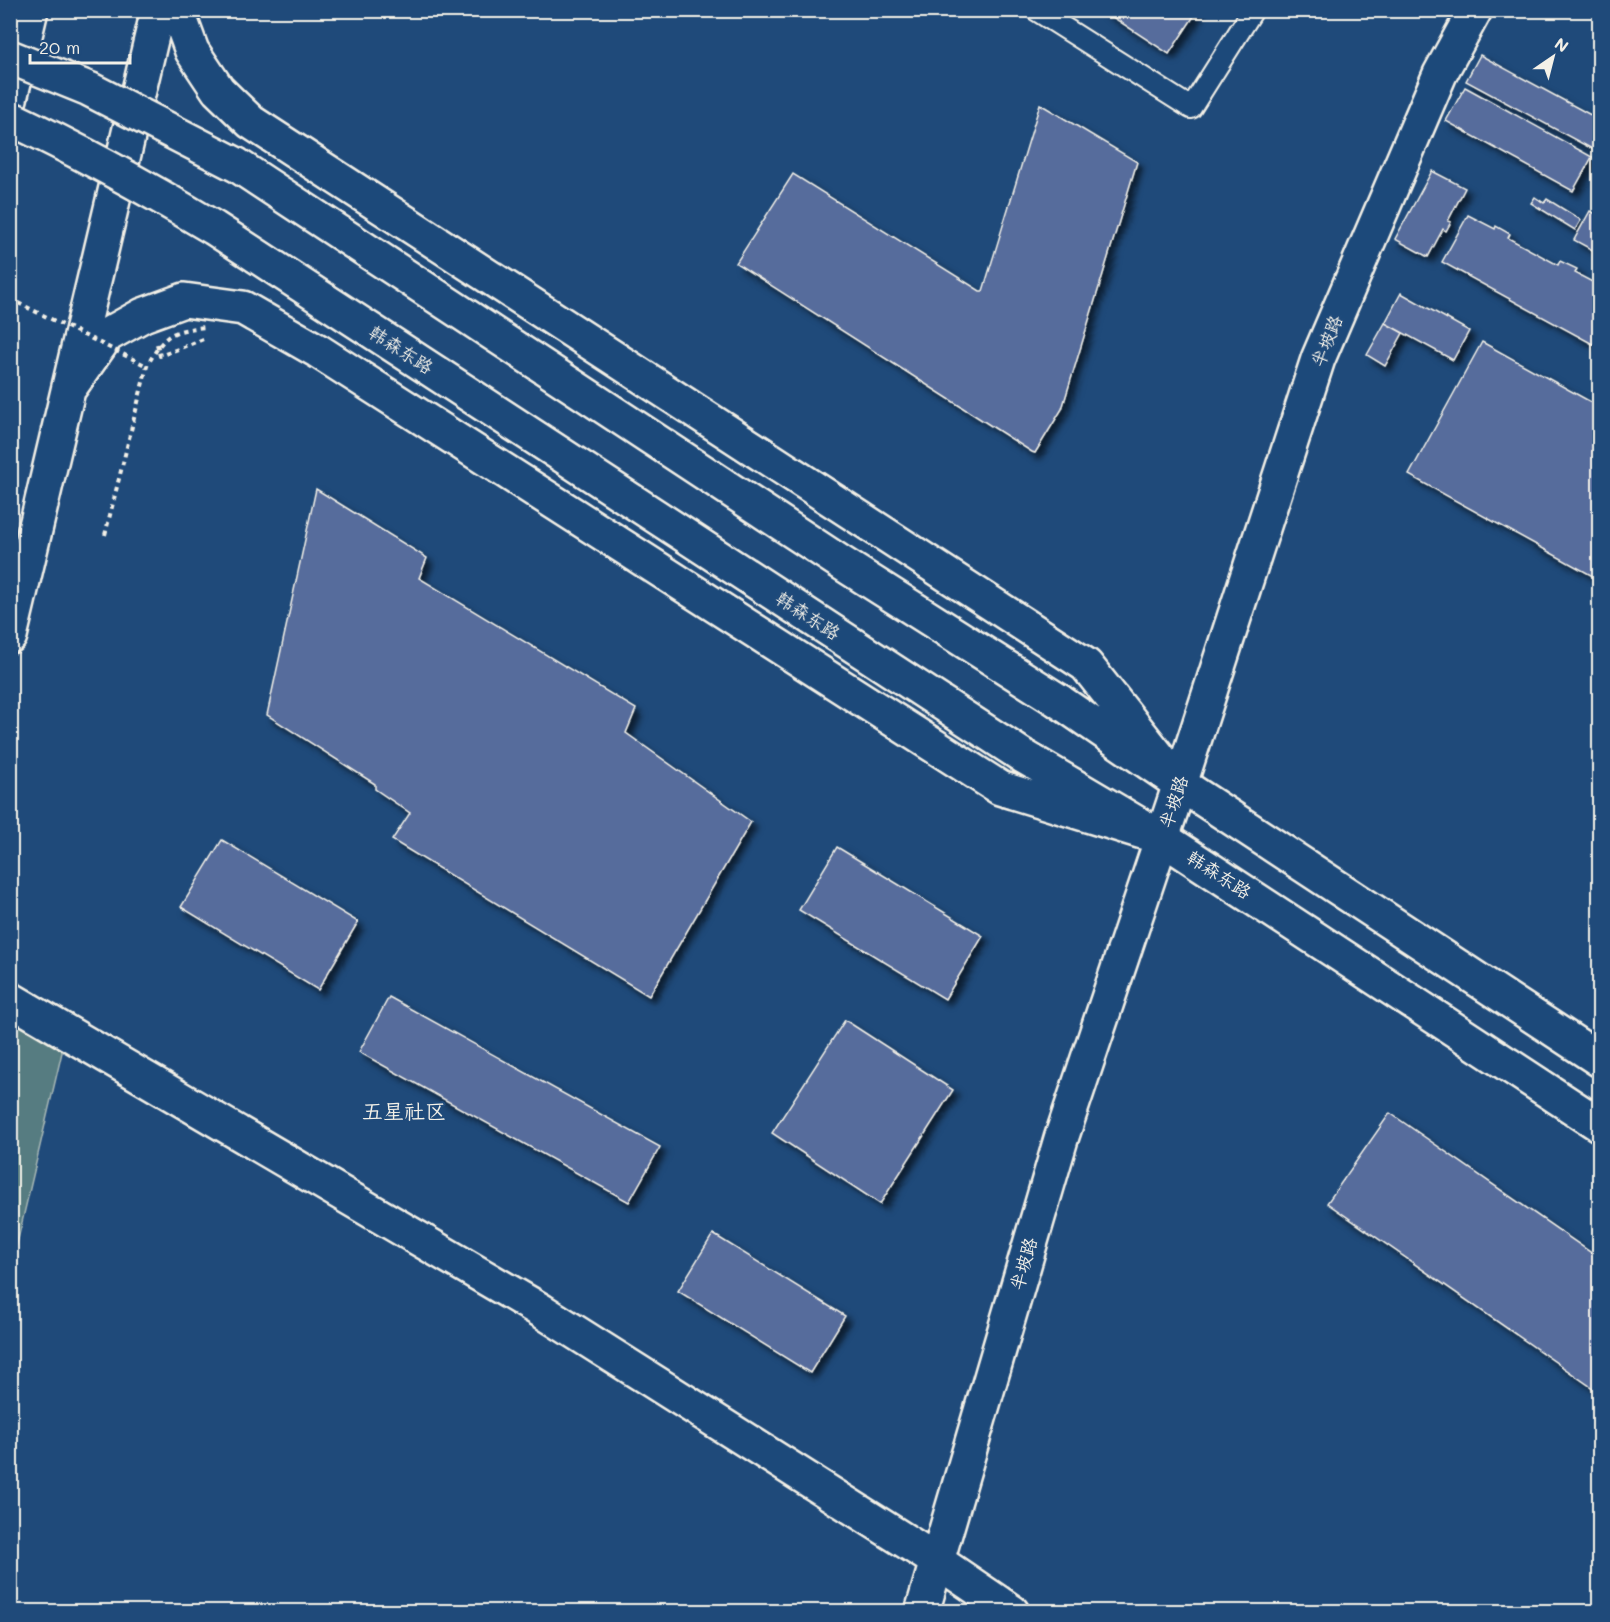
<svg xmlns="http://www.w3.org/2000/svg" width="1610" height="1622" font-family="Mali,'LXGW WenKai TC',sans-serif">
  <style>
    .green { fill: #577c81; stroke: #a6b6b4; stroke-width: 1.5 }
    .building { fill: #576c9c; stroke: #f4f1e8; stroke-width: 1.5; filter: url(#shadow) }
    .lines { fill: none; stroke-linecap: round; stroke-linejoin: round }
    .service-casing { stroke: #f4f1e8; stroke-width: 24 }
    .minor-casing { stroke: #f4f1e8; stroke-width: 38 }
    .tertiary-casing { stroke: #f4f1e8; stroke-width: 38 }
    .secondary-casing { stroke: #f4f1e8; stroke-width: 38 }
    .trunk-casing { stroke: #f4f1e8; stroke-width: 38 }
    .path { stroke: #f4f1e8; stroke-width: 4; stroke-dasharray: 4.5 4.5; stroke-linecap: butt }
    .service { stroke: #1f4a7a; stroke-width: 20 }
    .minor { stroke: #1f4a7a; stroke-width: 33 }
    .tertiary { stroke: #1f4a7a; stroke-width: 33 }
    .secondary { stroke: #1f4a7a; stroke-width: 33 }
    .trunk { stroke: #1f4a7a; stroke-width: 33 }
    .secondary-bridge-casing { stroke: #f4f1e8; stroke-width: 38; stroke-linecap: butt }
    .path-bridge { stroke: #f4f1e8; stroke-width: 4; stroke-dasharray: 4.5 4.5; stroke-linecap: butt }
    .secondary-bridge { stroke: #1f4a7a; stroke-width: 33 }
    .labels { text-anchor: middle; stroke-width: 4.5; stroke-linejoin: round; paint-order: stroke }
    .street-label { font-size: 18px; fill: #f4f1e8; stroke: #1f4a7a }
    .quarter-label { font-size: 21px; fill: #f4f1e8; stroke: #1f4a7a }
  </style>
  <defs>
    <filter id="shadow"><feDropShadow dx="5.5" dy="5.5" stdDeviation="3" flood-color="#0009"/></filter>
  </defs>
  <rect width="100%" height="100%" fill="#1f4a7a"/>
  <filter id="ink" filterUnits="userSpaceOnUse"><feTurbulence type="fractalNoise" baseFrequency=".0167" numOctaves="2"/><feDisplacementMap in="SourceGraphic" scale="12" xChannelSelector="R" yChannelSelector="G"/><feConvolveMatrix kernelMatrix="1 2 1 2 8 2 1 2 1" color-interpolation-filters="sRGB"/></filter>
  <g filter="url(#ink)">
    <path class="green" d="M11,1016L63,1048L11,1269Z"/>
    <path class="building" d="M1102,10H1198L1169,54Z
      M1480,55L1600,120V144L1596,151L1466,81Z
      M1465,87L1592,157L1573,191L1446,121Z
      M1040,104L1137,162L1062,409L1035,453L1032,452L736,263L793,174L980,291H983Z
      M1432,171L1465,188L1448,221L1451,222L1446,231L1443,229L1428,257L1395,239Z
      M1535,197L1544,203L1547,199L1581,220L1575,230L1531,203Z
      M1590,211L1600,216V254L1574,240Z
      M1468,215L1495,229L1496,226L1510,234L1508,238L1558,265L1560,261L1577,269L1575,273L1600,286V348L1442,262Z
      M1401,293L1469,331L1453,360L1385,323Z
      M1385,323L1403,333L1385,366L1367,355Z
      M1482,342L1600,407V580L1409,475Z
      M316,489L427,558L419,578L636,709L626,733L751,822L649,996L392,840L410,813L375,789V784L267,715Z
      M222,840L358,922L318,990L181,907Z
      M837,847L983,936L945,999L799,910Z
      M389,997L660,1147L629,1202L359,1052Z
      M845,1020L953,1090L880,1204L772,1133Z
      M1390,1113L1600,1259V1393L1327,1203Z
      M713,1234L845,1316L810,1373L678,1291Z"/>
    <g class="lines">
      <g class="service-casing">
        <path id="service" d="M1036,10L1191,108L1253,10"/>
      </g>
      <g class="minor-casing">
        <path id="minor" d="M10,999L542,1311L937,1561L1012,1612"/>
      </g>
      <g class="tertiary-casing">
        <path id="tertiary" d="M922,1612L1061,1139L1180,784L1318,359L1440,74L1475,10"/>
      </g>
      <g class="secondary-casing">
        <path id="secondary" d="M177,10L192,51L218,90L251,122L1086,665L1180,784
          M71,386L107,335L143,315L184,300L243,308L318,351L1000,788L1162,838
          M10,636L158,10
          M1059,701L1180,784L1600,1060
          M1023,756L1162,838L1600,1125"/>
      </g>
      <g class="trunk-casing">
        <path id="trunk" d="M10,99L31,10"/>
      </g>
      <path class="path" d="M157,344L160,356L206,338"/>
      <use href="#service" class="service"/>
      <use href="#minor" class="minor"/>
      <use href="#tertiary" class="tertiary"/>
      <use href="#secondary" class="secondary"/>
      <use href="#trunk" class="trunk"/>
      <g class="secondary-bridge-casing">
        <path id="secondary-bridge" d="M10,57L89,89L237,165L840,562L1059,701
          M10,118C80,151 147,188 214,228L1023,756"/>
      </g>
      <path class="path-bridge" d="M10,299L147,366
        M105,535L147,366C165,334 169,331 205,327"/>
      <use href="#secondary-bridge" class="secondary-bridge"/>
    </g>
  </g>
  <g class="labels">
    <g class="street-label">
      <text transform="translate(1327 341) rotate(-68)" y="6">半坡路</text>
      <text transform="translate(401 350) rotate(33)" y="6">韩森东路</text>
      <text transform="translate(808 616) rotate(33)" y="6">韩森东路</text>
      <text transform="translate(1174 802) rotate(-72)" y="6">半坡路</text>
      <text transform="translate(1219 875) rotate(33)" y="6">韩森东路</text>
      <text transform="translate(1024 1264) rotate(-74)" y="6">半坡路</text>
    </g>
    <g class="quarter-label">
      <text x="404" y="1119">五星社区</text>
    </g>
  </g>
  <rect width="1610" height="1622" fill="none" stroke="#1f4a7a" stroke-width="36"/>
  <rect x="18" y="18" width="1574" height="1586" fill="none" stroke="#f4f1e8" stroke-width="2" filter="url(#ink)"/>
  <g transform="translate(1553 57) rotate(35)" stroke="#1f4a7a" stroke-width="4.5" paint-order="stroke">
  <path d="M0-4.5L10 22L0 15L-10 22Z" fill="#f4f1e8"/>
  <text y="-9" font-size="16" font-weight="bold" text-anchor="middle" fill="#f4f1e8">N</text>
  </g>
  <path d="M30 54v9h100v-9" fill="none" stroke="#f4f1e8" stroke-width="3"/>
  <text x="39" y="54" font-size="18" fill="#f4f1e8" stroke="#1f4a7a" stroke-width="4.5" paint-order="stroke">20 m</text>
</svg>
